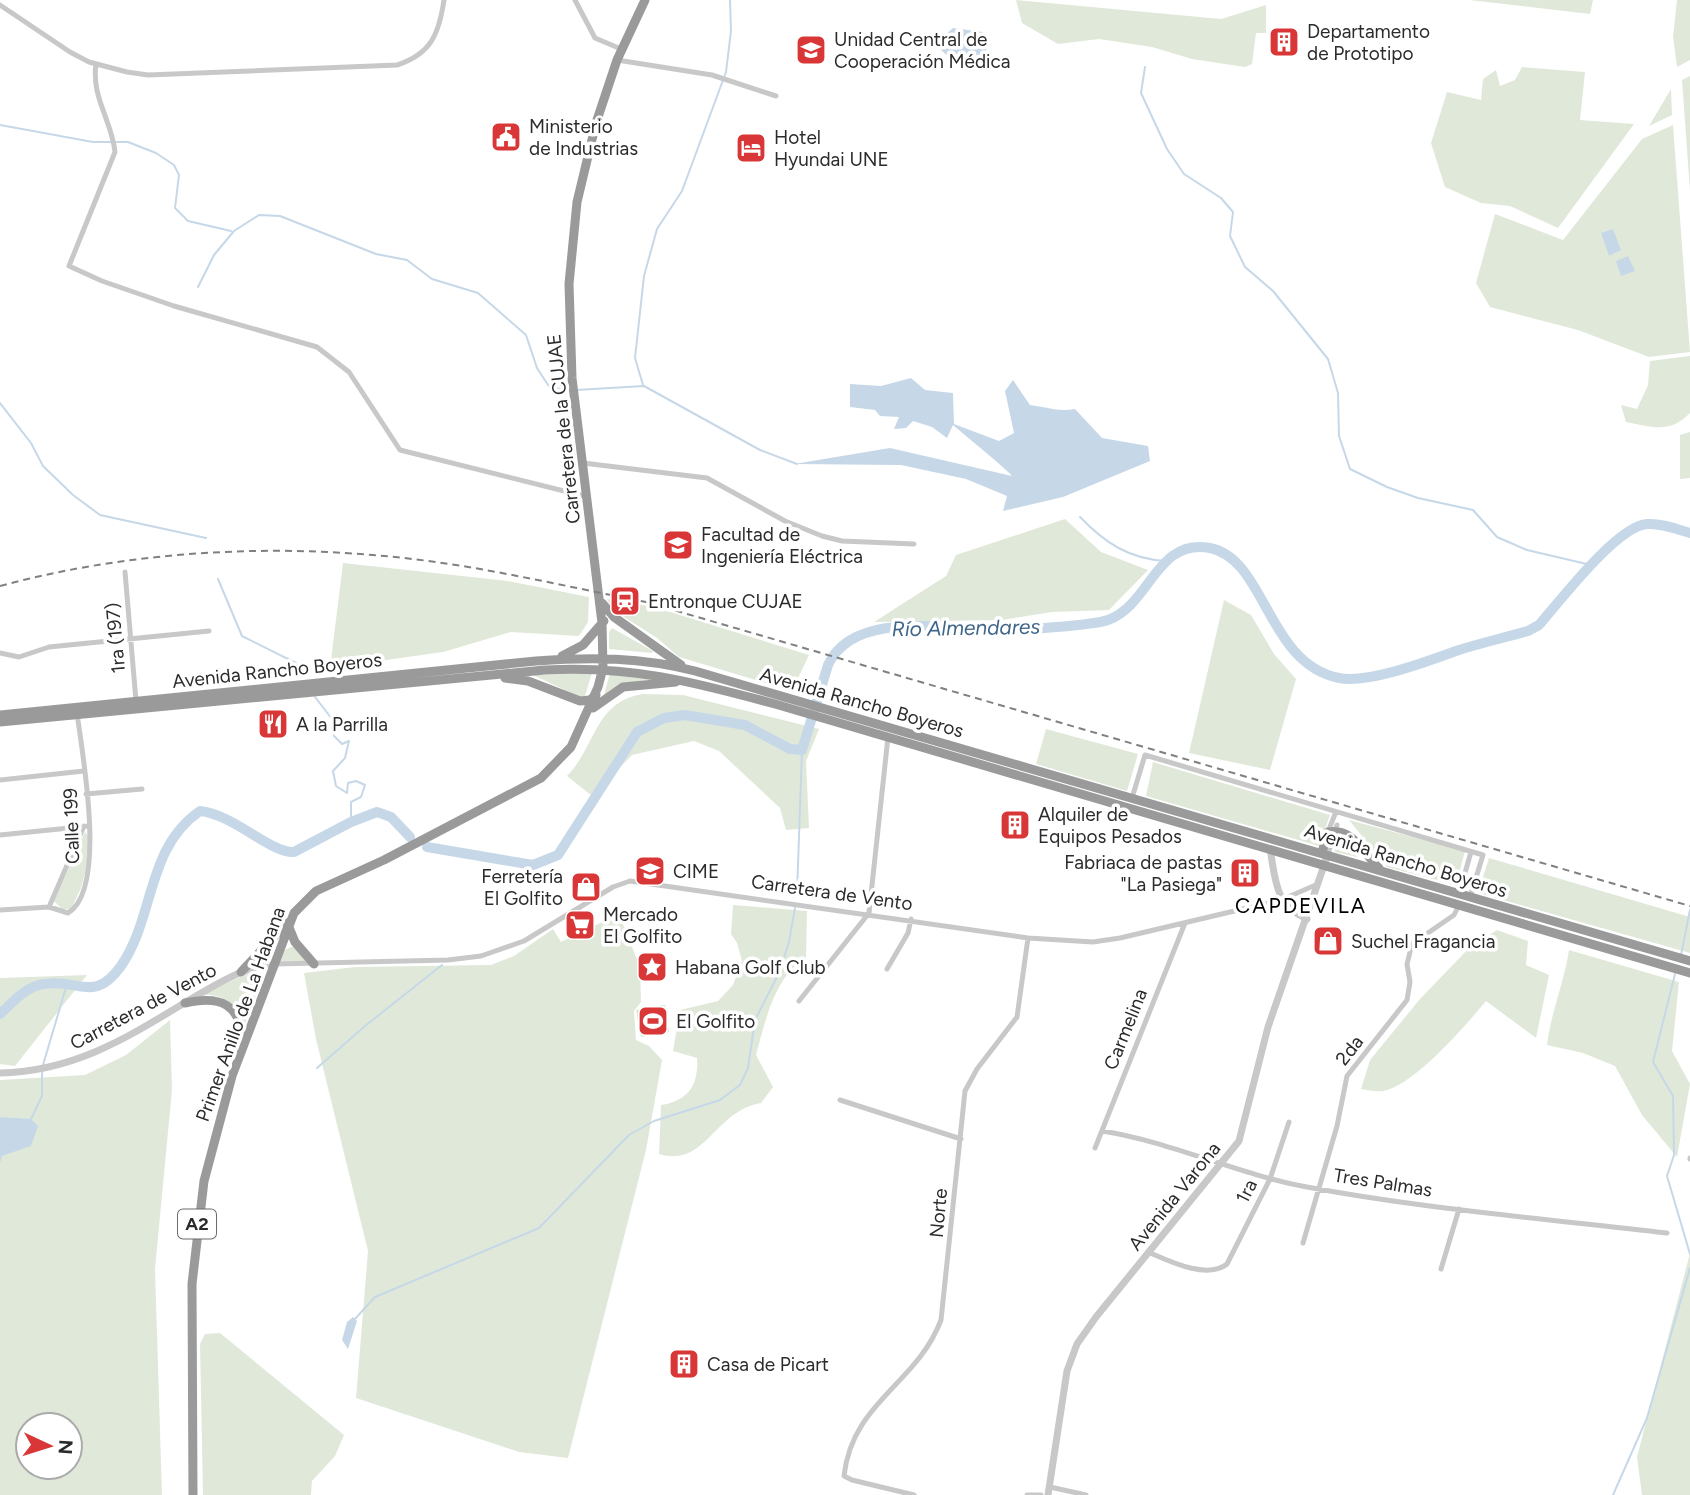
<svg xmlns="http://www.w3.org/2000/svg" width="1690" height="1495" font-family="Figtree,sans-serif">
  <style>
    .green { fill: #e0e9d9; fill-rule: evenodd }
    .water { fill: #c6d8e8 }
    .lines { fill: none; stroke-linecap: round; stroke-linejoin: round }
    .stream { stroke: #c6d8e8; stroke-width: 2 }
    .river { stroke: #c6d8e8; stroke-width: 10 }
    .minor { stroke: #c8c8c8; stroke-width: 5 }
    .tertiary { stroke: #c8c8c8; stroke-width: 7 }
    .trunk { stroke: #9a9a9a; stroke-width: 9 }
    .rail { stroke: #808080; stroke-width: 2; stroke-dasharray: 7 5; stroke-linecap: butt }
    .labels { text-anchor: middle; stroke-width: 7; stroke-linejoin: round; paint-order: stroke }
    .shield { fill: #fff; stroke: #6b6b6b; stroke-width: 2 }
    .shield-label { font-size: 18px; font-weight: bold; fill: #2b2b2b }
    .poi-label { font-size: 19px; fill: #2b2b2b; stroke: #fff; text-anchor: start }
    .street-label { font-size: 19px; fill: #2b2b2b; stroke: #fff }
    .water-label { font-size: 21px; font-style: italic; fill: #3f6688; stroke: #fff }
    .neighbourhood-label { font-size: 21px; letter-spacing: 2px; fill: #000; stroke: #fff }
  </style>
  <rect width="100%" height="100%" fill="#fff"/>
  <path class="green" d="M1016,0L1221,19L1266,5V33H1256L1252,64L1245,67L1192,59L1152,47L1099,39L1058,44L1022,23Z
    M1469,0H1593L1590,14Z
    M1677,0H1690V60L1677,67L1673,37Z
    M1522,67L1585,72L1580,120L1634,124L1558,228L1510,206L1481,203L1445,187L1431,143L1447,92L1481,100L1483,79L1496,70L1500,86L1515,80Z
    M1690,76V191L1682,80Z
    M1671,89L1672,115L1649,126Z
    M1673,125L1690,352L1649,357L1578,330L1490,307L1476,283L1495,214L1563,240L1642,139Z
    M1690,356V413C1670,434 1652,427 1626,422L1621,405L1637,409L1648,385L1650,361Z
    M1690,432V478L1680,479V435Z
    M1065,519L1101,552L1148,570L1109,610L1052,612L1002,620L874,622L946,576L956,555Z
    M343,563L508,581L589,597L588,622L579,636L511,632L443,652L330,668Z
    M607,599L654,607L809,655L792,691L679,657L657,638L613,610Z
    M1224,600L1251,615L1274,654L1296,679L1270,770L1189,753Z
    M612,628L653,651L652,653L609,649V632Z
    M592,673L584,699L533,675Z
    M610,673L667,680C644,680 622,680 604,695Z
    M643,694L683,695L819,729L806,761L809,828L786,830L780,808L719,751L694,741L632,755L592,796L567,776C597,745 594,702 643,694Z
    M1046,729L1138,754L1127,791L1036,764Z
    M1153,762L1330,815L1319,846L1146,796Z
    M1349,820L1465,851L1456,885L1387,867Z
    M85,832L89,837L87,866L81,888L71,909H62L54,901Z
    M1340,837L1349,840L1358,851L1357,857L1335,852L1334,843Z
    M1489,858L1690,917V953L1478,893Z
    M733,905L807,911L806,958C775,975 765,1022 756,1055L773,1087L761,1103C714,1111 706,1168 659,1154L661,1105C688,1101 699,1085 697,1058L673,1051L680,1010L718,1001L733,985L742,961L737,943L731,934Z
    M619,914L640,967L641,1002L634,1011L636,1040L649,1046L662,1060L646,1150L568,1458L519,1452L356,1398L368,1251L316,1039L304,973L355,967L491,965L514,956L553,929L561,942Z
    M1497,930L1528,941L1526,965L1549,975L1536,1038L1486,1001C1465,1026 1415,1085 1383,1091C1376,1092 1367,1090 1361,1089L1370,1060L1420,999L1471,946Z
    M291,947H295L306,961L279,962L283,951Z
    M1569,950L1679,982L1672,1051L1690,1084L1677,1157L1642,1115L1615,1066L1583,1053L1547,1045C1551,1012 1564,983 1569,950Z
    M254,971L263,976L245,1024C237,1002 225,996 202,994Z
    M87,975L15,1066L0,1064V978Z
    M665,1005L669,1032L641,1037L636,1010Z
    M170,1020L172,1090L155,1269L162,1495H0V1080L85,1075L126,1055ZM28,1425H70V1467H28Z
    M1690,1253V1495H1642L1637,1457Z
    M220,1333L344,1435L335,1456L312,1481L311,1495H203L200,1344L205,1334Z"/>
  <path class="water" d="M953,28L983,32L988,45L981,65L961,68L939,48V40Z
    M1613,229L1621,250L1609,256L1601,233Z
    M1628,256L1635,271L1621,276L1616,261Z
    M911,378L925,390L953,393L954,424L999,441L1014,433L1005,391L1013,380L1030,405C1047,407 1058,412 1075,409L1102,438L1148,446L1150,461L1063,497L1003,511L1007,496L966,479L901,465L794,464L890,448L1012,476C1009,471 963,434 953,425L947,438L932,427L913,421L906,428L894,429L899,417L880,416L875,410L850,407V384L881,386Z
    M0,1117L31,1119L38,1126L31,1146L2,1156L0,1163Z
    M353,1317L357,1321L348,1349L342,1340L347,1322Z"/>
  <g class="lines">
    <path class="stream" d="M1145,67L1141,93L1167,149L1184,174L1221,198L1233,212L1230,236L1245,267L1273,291L1328,359L1338,393L1339,436L1350,469L1387,487L1418,498L1473,510L1497,537L1527,550L1591,565
      M0,125L93,142H128L156,153L174,165L179,175L175,208L188,221L231,231
      M198,287L214,255L234,231L259,215L280,216L376,254L407,260L432,279L478,293L526,335L537,368L550,388L571,390
      M643,385L635,358L644,276L657,229L682,191L726,72L731,31L730,0
      M576,390L644,386L760,450L797,464
      M0,403L31,443L43,466L73,495L100,515L206,538
      M1080,517C1105,543 1129,559 1166,561
      M218,579L242,636L296,663L303,675
      M315,697L332,719L334,736L342,744L349,741L345,758L333,771L336,786L347,793L348,783L356,781L365,785L361,797L351,802V822
      M797,894L802,750
      M1681,955L1690,910
      M1675,974L1653,1062L1673,1096L1674,1155L1667,1176L1690,1254
      M43,1065L67,984
      M317,1068L365,1026L442,965
      M31,1119L42,1096V1071
      M354,1320L375,1297L539,1228L629,1135L654,1121L720,1100L740,1085L748,1068L755,1020L779,973L789,942L795,908
      M1613,1495L1647,1418L1690,1268"/>
    <path class="river" d="M427,847L533,865L558,855L637,732L664,718L685,715L745,725L790,749L802,750L828,665C858,600 978,638 1035,629C1053,627 1094,625 1108,620C1151,604 1156,538 1210,548C1266,559 1267,664 1339,678C1368,684 1428,661 1456,651C1480,643 1504,638 1528,631L1539,625C1560,601 1617,526 1647,524C1661,523 1677,529 1690,533
      M0,1014C12,1003 26,986 44,984C78,978 94,1004 121,966C155,917 146,848 200,811C233,814 272,854 294,852L351,822L377,812L391,817L410,837"/>
    <path class="minor" d="M575,0L595,38L621,49
      M0,5L70,52L89,62L127,72L148,75L397,65C431,54 439,34 444,0
      M617,60L712,75L776,96
      M96,64C91,97 112,121 115,152L69,266L102,281L174,306L317,347L349,372L400,450L588,497
      M583,463L707,478L785,521L822,536L842,541L914,544
      M125,572L136,701
      M0,653L19,657L49,647L209,631
      M0,780L84,771
      M86,794L142,789
      M1132,798L1145,755L1483,855L1470,897
      M1328,832L1335,814
      M0,835L89,826
      M1328,854L1337,825
      M1459,894L1471,852
      M49,907L84,826
      M0,910L49,907L68,913C108,889 82,753 77,713
      M275,964L448,960L481,956L524,941L613,887L630,881L1028,938L1093,942L1120,938L1281,900L1318,884
      M887,969L908,933L911,919
      M799,1001L869,913L888,737
      M840,1100L961,1139
      M1102,1131C1172,1142 1236,1174 1307,1187C1426,1209 1547,1219 1667,1233
      M1095,1148L1185,923
      M1690,1159V1158
      M1303,1243L1337,1126L1347,1076L1407,1000L1410,982L1407,964L1412,944L1454,915L1459,905
      M1148,1252C1169,1261 1207,1280 1227,1264L1270,1179L1289,1122
      M1441,1269L1459,1209
      M1050,1487L1086,1495
      M914,1495L852,1480L844,1476C852,1402 917,1384 941,1320L965,1091L977,1069L1017,1017L1028,938
      M1027,1495H1041"/>
    <path class="tertiary" d="M1270,849C1276,881 1274,904 1307,919
      M0,1073C78,1071 131,1035 196,996C221,982 246,966 275,964
      M1048,1495L1067,1371L1077,1344L1096,1317L1239,1141L1268,1027L1328,854"/>
    <path class="trunk" d="M602,603L614,617L681,665
      M562,656L583,645L604,621
      M505,678L528,681L580,701L590,700L596,695
      M593,708L623,687L676,682
      M0,715L536,661C591,657 641,657 695,671L1690,961
      M0,722L545,670C630,665 694,682 775,704L1690,973
      M1322,852L1328,832C1353,827 1363,853 1379,868
      M288,925L295,942L314,964
      M241,972L287,923
      M185,1003C221,995 240,1004 244,1042
      M193,1495L192,1284L204,1181L232,1076L294,913L316,891L384,860L541,778L571,747L598,687L603,668L602,623L572,378L569,284L577,202L596,123L617,60L645,0"/>
    <path class="rail" d="M0,586C152,545 319,541 474,568C532,578 589,591 646,602L1690,906"/>
  </g>
  <defs>
    <g id="building-square" transform="scale(1.575)"><rect x="-9" y="-9" width="18" height="18" rx="4" fill="#d93737" stroke="#fff"/><path d="M-4-6H4V6H1V3H-1V6H-4ZM-2.5-4.3h1.7v1.8h-1.7ZM.8-4.3h1.7v1.8H.8ZM-2.5-1h1.7V.8h-1.7ZM.8-1h1.7V.8H.8Z" fill="#fff"/></g>
    <g id="university-square" transform="scale(1.575)"><rect x="-9" y="-9" width="18" height="18" rx="4" fill="#d93737" stroke="#fff"/><path d="M0-5L7-2L0 1L-7-2ZM-4 1L0 2.5L4 1V4Q0 6-4 4Z" fill="#fff"/></g>
    <g id="civic-square" transform="scale(1.575)"><rect x="-9" y="-9" width="18" height="18" rx="4" fill="#d93737" stroke="#fff"/><path d="M-.6-6.5H3V-4.5H.6V-3L4-1V1h2V6H-6V1h2V-1L-.6-3ZM-1.2 2.5V6h2.4V2.5Z" fill="#fff"/></g>
    <g id="hotel-square" transform="scale(1.575)"><rect x="-9" y="-9" width="18" height="18" rx="4" fill="#d93737" stroke="#fff"/><path d="M-6-4.5h1.5V1H6V5H4.5V3h-9V5H-6ZM-4 0a1.8 1.8 0 1 1 3.6 0ZM.5 0V-2.5h3Q6-2.5 6 0Z" fill="#fff"/></g>
    <g id="station-square" transform="scale(1.575)"><rect x="-9" y="-9" width="18" height="18" rx="4" fill="#d93737" stroke="#fff"/><path d="M-3-6H3Q5-6 5-4V2Q5 4 3 4L4.5 6H3L1.5 4h-3L-3 6H-4.5L-3 4Q-5 4-5 2V-4Q-5-6-3-6ZM-3.5-4v3h7v-3ZM-3.5 1v1.5H-2V1ZM2 1v1.5H3.5V1Z" fill="#fff"/></g>
    <g id="restaurant-square" transform="scale(1.575)"><rect x="-9" y="-9" width="18" height="18" rx="4" fill="#d93737" stroke="#fff"/><path d="M-5-6h1v4h1v-4h1v4h1v-4h1v5L-1.5 .5V6h-2V.5L-5-1ZM5-6V6H3V1.5H1.5Q1.5-4 5-6Z" fill="#fff"/></g>
    <g id="shop-square" transform="scale(1.575)"><rect x="-9" y="-9" width="18" height="18" rx="4" fill="#d93737" stroke="#fff"/><path d="M-5-2.5h2.3a2.7 3.5 0 0 1 5.4 0H5L5.5 6h-11ZM-1.5-2.5h3a1.5 2.3 0 0 0-3 0Z" fill="#fff"/></g>
    <g id="supermarket-square" transform="scale(1.575)"><rect x="-9" y="-9" width="18" height="18" rx="4" fill="#d93737" stroke="#fff"/><path d="M-6-5.5h2.5l.6 2H6L4.5 2H-2.5L-4.4-4H-6ZM-1.5 3.2a1.3 1.3 0 1 0 .1 0ZM3 3.2a1.3 1.3 0 1 0 .1 0Z" fill="#fff"/></g>
    <g id="sight-square" transform="scale(1.575)"><rect x="-9" y="-9" width="18" height="18" rx="4" fill="#d93737" stroke="#fff"/><path d="M0-6L1.8-2.2L6-1.7L2.9 1.2L3.7 5.4L0 3.3L-3.7 5.4L-2.9 1.2L-6-1.7L-1.8-2.2Z" fill="#fff"/></g>
    <g id="stadium-square" transform="scale(1.575)"><rect x="-9" y="-9" width="18" height="18" rx="4" fill="#d93737" stroke="#fff"/><path d="M0-5a6.5 5 0 1 0 0 10a6.5 5 0 1 0 0-10ZM-3.5-1.8h7v3.6h-7Z" fill="#fff"/></g>
  </defs>
  <g fill-rule="evenodd">
    <use href="#building-square" x="1284" y="42"/>
    <use href="#university-square" x="811" y="50"/>
    <use href="#civic-square" x="506" y="137"/>
    <use href="#hotel-square" x="751" y="148"/>
    <use href="#university-square" x="678" y="545"/>
    <use href="#station-square" x="625" y="601"/>
    <use href="#restaurant-square" x="273" y="724"/>
    <use href="#building-square" x="1015" y="825"/>
    <use href="#university-square" x="650" y="871"/>
    <use href="#building-square" x="1245" y="873"/>
    <use href="#shop-square" x="586" y="887"/>
    <use href="#supermarket-square" x="580" y="925"/>
    <use href="#shop-square" x="1328" y="941"/>
    <use href="#sight-square" x="652" y="967"/>
    <use href="#stadium-square" x="653" y="1021"/>
    <use href="#building-square" x="684" y="1364"/>
  </g>
  <g class="labels">
    <rect class="shield" x="178" y="1209.5" width="38" height="29" rx="5"/>
    <g class="shield-label">
      <text x="197" y="1230">A2</text>
    </g>
    <g class="poi-label">
      <text x="1307" y="38">Departamento<tspan x="1307" dy="22">de Prototipo</tspan></text>
      <text x="834" y="46">Unidad Central de<tspan x="834" dy="22">Cooperación Médica</tspan></text>
      <text x="529" y="133">Ministerio<tspan x="529" dy="22">de Industrias</tspan></text>
      <text x="774" y="144">Hotel<tspan x="774" dy="22">Hyundai UNE</tspan></text>
      <text x="701" y="541">Facultad de<tspan x="701" dy="22">Ingeniería Eléctrica</tspan></text>
      <text x="648" y="608">Entronque CUJAE</text>
      <text x="296" y="731">A la Parrilla</text>
      <text x="1038" y="821">Alquiler de<tspan x="1038" dy="22">Equipos Pesados</tspan></text>
      <text x="1222" y="869" text-anchor="end">Fabriaca de pastas<tspan x="1222" dy="22">"La Pasiega"</tspan></text>
      <text x="673" y="878">CIME</text>
      <text x="563" y="883" text-anchor="end">Ferretería<tspan x="563" dy="22">El Golfito</tspan></text>
      <text x="603" y="921">Mercado<tspan x="603" dy="22">El Golfito</tspan></text>
      <text x="1351" y="948">Suchel Fragancia</text>
      <text x="675" y="974">Habana Golf Club</text>
      <text x="676" y="1028">El Golfito</text>
      <text x="707" y="1371">Casa de Picart</text>
    </g>
    <g class="street-label">
      <text transform="translate(563 429) rotate(-96)" y="7">Carretera de la CUJAE</text>
      <text transform="translate(115 638) rotate(-95)" y="7">1ra (197)</text>
      <text transform="translate(277 670) rotate(-6)" y="7">Avenida Rancho Boyeros</text>
      <text transform="translate(862 702) rotate(16)" y="7">Avenida Rancho Boyeros</text>
      <text transform="translate(71 826) rotate(-92)" y="7">Calle 199</text>
      <text transform="translate(1406 860) rotate(17)" y="7">Avenida Rancho Boyeros</text>
      <text transform="translate(832 892) rotate(8)" y="7">Carretera de Vento</text>
      <text transform="translate(143 1006) rotate(-28)" y="7">Carretera de Vento</text>
      <text transform="translate(240 1014) rotate(-70)" y="7">Primer Anillo de La Habana</text>
      <text transform="translate(1125 1029) rotate(-68)" y="7">Carmelina</text>
      <text transform="translate(1349 1050) rotate(-52)" y="7">2da</text>
      <text transform="translate(1383 1182) rotate(9)" y="7">Tres Palmas</text>
      <text transform="translate(1246 1191) rotate(-63)" y="7">1ra</text>
      <text transform="translate(1174 1196) rotate(-51)" y="7">Avenida Varona</text>
      <text transform="translate(938 1213) rotate(-85)" y="7">Norte</text>
    </g>
    <g class="water-label">
      <text transform="translate(966 628) rotate(-1)" y="7">Río Almendares</text>
    </g>
    <g class="neighbourhood-label">
      <text x="1301" y="913">CAPDEVILA</text>
    </g>
  </g>
  <g transform="translate(49 1446) rotate(94)"><circle r="33" fill="#ffffff" stroke="#aaaaaa" stroke-width="2"/>
  <path d="M0-5L12 26L0 18L-12 26Z" fill="#d93737"/>
  <text y="-10" font-size="19" font-weight="bold" text-anchor="middle" fill="#2b2b2b">N</text>
  </g>
</svg>
